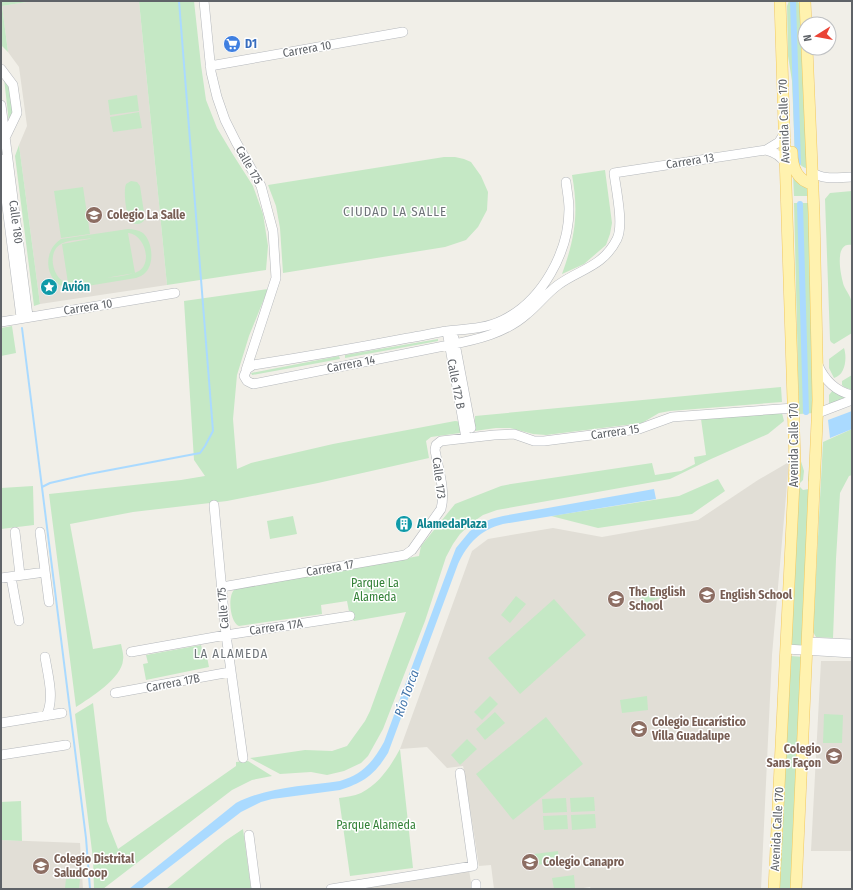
<svg xmlns="http://www.w3.org/2000/svg" width="853" height="890" font-family="'Fira Sans Condensed',sans-serif">
  <style>
    .education { fill: #e1ded6 }
    .green { fill: #c5e8c5; fill-rule: evenodd }
    .water { fill: #aadaff }
    .lines { fill: none; stroke-linecap: round; stroke-linejoin: round }
    .stream { stroke: #aadaff; stroke-width: 2 }
    .canal { stroke: #aadaff; stroke-width: 6 }
    .minor-casing { stroke: #b5b8bc; stroke-width: 10 }
    .major-casing { stroke: #f2c960; stroke-width: 12 }
    .minor { stroke: #fff; stroke-width: 9 }
    .major { stroke: #fff2af; stroke-width: 11 }
    .labels { text-anchor: middle; stroke-width: 3; stroke-linejoin: round; paint-order: stroke }
    .shop-label { font-size: 12px; font-weight: bold; fill: #366cbe; stroke: #fff; text-anchor: start }
    .street-label { font-size: 12px; fill: #5f6368; stroke: #fff }
    .education-label { font-size: 12px; font-weight: bold; fill: #785e54; stroke: #fff; text-anchor: start }
    .culture-label { font-size: 12px; font-weight: bold; fill: #0d838f; stroke: #fff; text-anchor: start }
    .park-label { font-size: 12px; fill: #348238; stroke: #fff }
    .neighbourhood-label { font-size: 13px; letter-spacing: 1px; fill: #70757a; stroke: #fff }
    .water-label { font-size: 13px; font-style: italic; fill: #4174aa; stroke: #fff }
  </style>
  <rect width="100%" height="100%" fill="#f1efe8"/>
  <path class="education" d="M33,1H139L167,285L40,304L19,145L27,126L19,67L8,52L2,6Z
    M789,462L772,655L761,889H591L590,887L577,889H494L491,865L479,866L464,770L463,766L447,768L427,747L400,749L472,551L488,539L553,528L602,537L698,520L758,480Z
    M821,661H852V851H811Z
    M1,840L80,843L83,889H1Z
    M469,870L472,889H353Z"/>
  <path class="green" d="M1,1H33L2,6L8,52L1,45Z
    M139,1H194L201,65L206,100L217,128L232,153L253,186L263,214L268,246L266,270L167,285Z
    M789,1H798L800,6L804,100L810,169C801,168 798,163 795,155L792,81L788,56L787,6Z
    M4,78L11,86L14,114L9,123Z
    M137,95L139,111L110,115L108,100Z
    M139,112L142,128L113,132L110,117Z
    M19,145L40,304L34,306L15,156Z
    M444,157H455L464,159L471,162L481,176L488,192L487,210L478,227L466,240L445,247L283,273L280,228L276,206L268,185Z
    M605,170L612,223L610,234L606,245L584,264L562,274C575,238 579,213 572,175Z
    M793,175L800,184L807,188L808,196H794Z
    M131,181L137,182L140,186L145,219C142,224 138,225 132,223C126,218 123,191 126,184Z
    M83,187L90,234L61,238L54,191Z
    M852,191V245C833,241 841,277 844,286C846,291 850,295 851,300C853,305 852,326 852,333L834,344L831,342L830,340L825,199L830,193Z
    M794,203H808L815,413L799,414Z
    M128,229C133,229 138,230 143,233C153,242 155,265 144,274C142,276 138,277 136,278L69,289C45,284 41,252 61,239ZM128,233C144,234 153,262 139,271C130,276 110,277 99,279L135,273ZM95,238L62,244L68,283C53,281 46,252 61,244C67,240 87,239 95,238Z
    M268,289L249,336L237,375L233,419L237,469L251,463L333,444L455,421L473,423L475,420V416L781,387L782,402L670,411L659,413L642,423L546,435L533,434L510,428H496L431,437L426,441L429,458L318,483L227,501L133,512L70,524L93,649L121,644C122,649 124,655 123,660C122,678 90,698 76,707L49,494L181,480L205,476L194,460L184,301Z
    M12,326L16,353L1,356V328Z
    M438,339V341L345,358V355Z
    M844,348C847,357 846,375 834,378L829,368V359Z
    M339,356L340,359L252,375L251,373Z
    M852,375V390L844,387L842,385V381Z
    M833,390L846,398L829,404V395Z
    M782,413L784,421L768,434L711,459L670,479L497,510L483,515L473,522L460,534L453,544L446,557L425,621L383,729L368,756L361,763L344,771L327,775L311,772L280,774L250,758L305,750L332,751L347,746L365,721L370,711L406,612L354,621L350,617L347,601L321,605L322,614L239,626C230,623 227,595 235,589L419,556L421,546L455,504L501,486L511,484L652,463L655,475L681,471L695,464L694,457L706,455L701,419Z
    M852,429V475L849,476L840,493L836,559L833,638L816,637L813,632L823,442Z
    M800,458L804,471L803,480L800,483V487L803,490L809,489L811,483L808,481L809,470L812,458L804,646H791Z
    M718,479L725,491L692,514L598,528L551,516L679,496Z
    M33,486L34,525L1,529V488Z
    M293,516L297,534L270,539L267,521Z
    M672,585L675,592L663,597L660,590Z
    M659,590L662,597L644,604L641,597Z
    M516,596L526,604L510,623L501,615Z
    M554,599L586,635L520,694L488,658Z
    M201,645L203,653L206,652L209,667L146,680L143,664L148,663L146,655Z
    M791,656L803,657L793,889H779Z
    M490,696L498,704L482,720L474,712Z
    M647,696L648,710L622,713L620,700Z
    M93,703L107,821L118,849L236,766V762L248,761L272,776L252,780L232,790L103,889H94L93,859L75,714Z
    M495,712L505,723L485,740L476,729Z
    M824,714L843,715L842,743H823Z
    M546,717L583,764L513,820L476,774Z
    M467,739L477,749L460,765L451,755Z
    M400,749L413,868L350,876L339,798C346,797 354,796 361,793C380,783 390,767 400,749Z
    M594,797L595,811L571,812L570,798Z
    M566,798L567,812L543,813L542,799Z
    M21,801L22,841L1,840V802Z
    M595,814L596,828L572,830L571,815Z
    M567,815L568,829L544,830L543,816Z
    M243,829L251,889H166L225,841Z
    M558,851L559,862L536,865L534,854Z
    M574,875L575,888L554,889L552,878Z
    M66,879H80L79,889L65,888Z"/>
  <path class="water" d="M852,411V429L830,438L828,420Z
    M654,489L656,499L503,524C480,530 468,543 458,564L388,753C375,774 365,782 340,790L272,799L261,802L241,812L141,889H129L236,803C266,787 306,786 340,781C363,774 373,762 384,742L451,561L456,548L470,531L479,525L491,519L503,516Z"/>
  <g class="lines">
    <path class="stream" d="M22,328L86,838L90,889
      M42,487L50,483L89,474L200,453L205,446L213,431L179,1"/>
    <path class="canal" d="M793,1L798,163
      M800,204L806,412"/>
    <g class="minor-casing">
      <path id="minor" d="M204,1L211,72L217,97L225,120L236,142L261,186L273,231L276,278L246,370
        M210,66L403,32
        M1,69L13,85L17,113L5,138
        M1,105L28,316
        M766,150C775,152 781,156 786,164
        M1,159L21,317
        M812,172C824,181 839,177 852,177
        M566,182C567,191 569,200 569,209C569,252 542,301 503,320C485,329 466,329 447,331C434,333 421,336 408,338C356,348 305,357 253,365L247,369L244,376L247,381L253,384L449,345C476,340 506,333 527,314C538,305 547,293 558,285C580,269 603,267 617,239C624,225 616,189 614,173L766,150L779,142L785,132
        M1,322L175,293
        M447,331L466,438
        M454,338L471,428
        M818,365C825,381 835,391 852,395
        M818,413L852,400
        M214,505L226,635L243,758
        M15,532L20,575
        M40,532L49,602
        M11,577L19,621
        M1,578L45,572
        M222,587L405,555L412,550L441,509C446,491 438,468 435,450L436,445L441,441L494,435L514,434L534,441H544L639,429L672,417L794,408
        M808,642L852,644
        M786,649L852,653
        M131,652L226,635L350,616
        M45,657C48,676 55,699 46,716
        M115,693L230,672
        M1,723L62,713
        M1,755L66,745
        M249,835L256,889
        M476,884V889
        M331,889L473,866L460,773"/>
    </g>
    <g class="major-casing">
      <path id="major" d="M805,1L806,24
        M792,152C792,167 797,181 813,184
        M774,889L795,462L780,1
        M796,889L818,400L814,214L807,48"/>
    </g>
    <use href="#minor" class="minor"/>
    <use href="#major" class="major"/>
  </g>
  <defs>
    <g id="supermarket-disc" transform="scale(0.9)"><circle r="9.5" fill="#3f7fe0" stroke="#fff"/><path d="M-6-5.5h2.5l.6 2H6L4.5 2H-2.5L-4.4-4H-6ZM-1.5 3.2a1.3 1.3 0 1 0 .1 0ZM3 3.2a1.3 1.3 0 1 0 .1 0Z" fill="#fff"/></g>
    <g id="school-disc" transform="scale(0.9)"><circle r="9.5" fill="#8d6e63" stroke="#fff"/><path d="M0-5L7-2L0 1L-7-2ZM-4 1L0 2.5L4 1V4Q0 6-4 4Z" fill="#fff"/></g>
    <g id="sight-disc" transform="scale(0.9)"><circle r="9.5" fill="#0f9aa8" stroke="#fff"/><path d="M0-6L1.8-2.2L6-1.7L2.9 1.2L3.7 5.4L0 3.3L-3.7 5.4L-2.9 1.2L-6-1.7L-1.8-2.2Z" fill="#fff"/></g>
    <g id="building-disc" transform="scale(0.9)"><circle r="9.5" fill="#0f9aa8" stroke="#fff"/><path d="M-4-6H4V6H1V3H-1V6H-4ZM-2.5-4.3h1.7v1.8h-1.7ZM.8-4.3h1.7v1.8H.8ZM-2.5-1h1.7V.8h-1.7ZM.8-1h1.7V.8H.8Z" fill="#fff"/></g>
  </defs>
  <g fill-rule="evenodd">
    <use href="#supermarket-disc" x="232" y="44"/>
    <use href="#school-disc" x="94" y="215"/>
    <use href="#sight-disc" x="49" y="287"/>
    <use href="#building-disc" x="404" y="524"/>
    <use href="#school-disc" x="707" y="595"/>
    <use href="#school-disc" x="616" y="599"/>
    <use href="#school-disc" x="639" y="729"/>
    <use href="#school-disc" x="834" y="756"/>
    <use href="#school-disc" x="530" y="862"/>
    <use href="#school-disc" x="41" y="866"/>
  </g>
  <g class="labels">
    <g class="shop-label">
      <text x="245" y="48">D1</text>
    </g>
    <g class="street-label">
      <text transform="translate(307 49) rotate(-10)" y="4">Carrera 10</text>
      <text transform="translate(784 121) rotate(-92)" y="4">Avenida Calle 170</text>
      <text transform="translate(690 161) rotate(-9)" y="4">Carrera 13</text>
      <text transform="translate(249 165) rotate(60)" y="4">Calle 175</text>
      <text transform="translate(16 222) rotate(83)" y="4">Calle 180</text>
      <text transform="translate(88 307) rotate(-9)" y="4">Carrera 10</text>
      <text transform="translate(351 364) rotate(-11)" y="4">Carrera 14</text>
      <text transform="translate(456 384) rotate(79)" y="4">Calle 172 B</text>
      <text transform="translate(615 432) rotate(-8)" y="4">Carrera 15</text>
      <text transform="translate(794 445) rotate(-90)" y="4">Avenida Calle 170</text>
      <text transform="translate(439 478) rotate(83)" y="4">Calle 173</text>
      <text transform="translate(330 568) rotate(-10)" y="4">Carrera 17</text>
      <text transform="translate(223 608) rotate(-95)" y="4">Calle 175</text>
      <text transform="translate(276 627) rotate(-8)" y="4">Carrera 17A</text>
      <text transform="translate(173 683) rotate(-11)" y="4">Carrera 17B</text>
      <text transform="translate(777 829) rotate(-87)" y="4">Avenida Calle 170</text>
    </g>
    <g class="education-label">
      <text x="107" y="219">Colegio La Salle</text>
      <text x="629" y="596">The English<tspan x="629" dy="14">School</tspan></text>
      <text x="720" y="599">English School</text>
      <text x="652" y="726">Colegio Eucarístico<tspan x="652" dy="14">Villa Guadalupe</tspan></text>
      <text x="821" y="753" text-anchor="end">Colegio<tspan x="821" dy="14">Sans Façon</tspan></text>
      <text x="54" y="863">Colegio Distrital<tspan x="54" dy="14">SaludCoop</tspan></text>
      <text x="543" y="866">Colegio Canapro</text>
    </g>
    <g class="culture-label">
      <text x="62" y="291">Avión</text>
      <text x="417" y="528">AlamedaPlaza</text>
    </g>
    <g class="park-label">
      <text x="375" y="587">Parque La<tspan x="375" dy="14">Alameda</tspan></text>
      <text x="376" y="829">Parque Alameda</text>
    </g>
    <g class="neighbourhood-label">
      <text x="395" y="216">CIUDAD LA SALLE</text>
      <text x="231" y="658">LA ALAMEDA</text>
    </g>
    <g class="water-label">
      <text transform="translate(406 693) rotate(-70)" y="5">Río Torca</text>
    </g>
  </g>
  <rect width="853" height="890" fill="none" stroke="#5f6368" stroke-width="4"/>
  <g transform="translate(817 36) rotate(259)"><circle r="19" fill="#ffffff" stroke="#bfc1c3"/>
  <path d="M0-3L7 15L0 10L-7 15Z" fill="#ea4335"/>
  <text y="-6" font-size="11" font-weight="bold" text-anchor="middle" fill="#5f6368">N</text>
  </g>
</svg>
